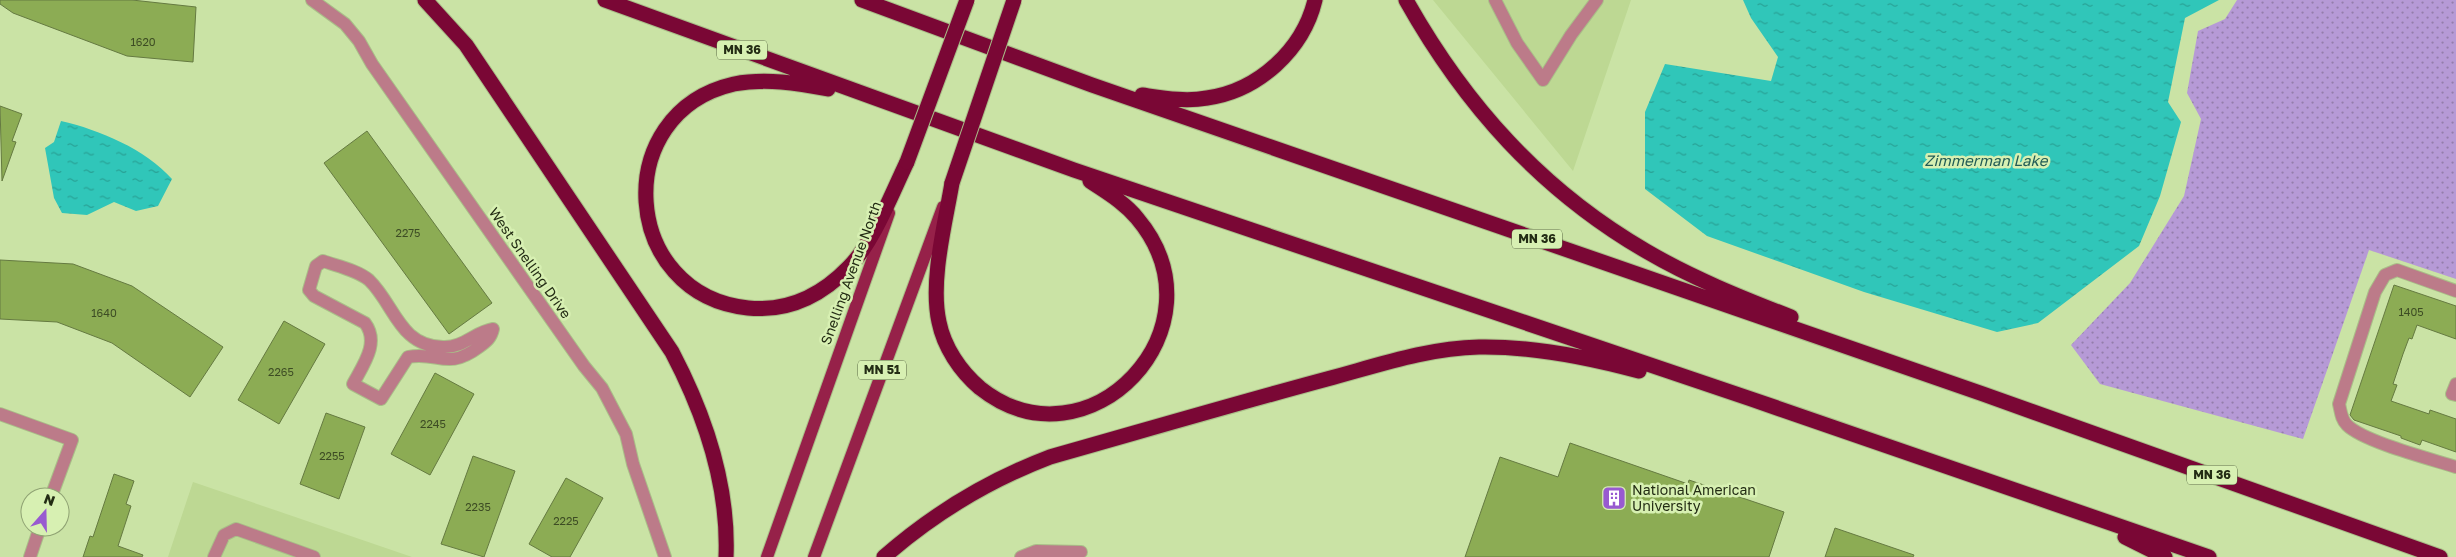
<svg xmlns="http://www.w3.org/2000/svg" width="2456" height="557" font-family="'Golos Text',sans-serif">
  <style>
    .built { fill: #bdd893 }
    .grass { fill: url(#grass-dots) }
    .water { fill: url(#water-ripples) }
    .building { fill: #8cac54; stroke: #657a41 }
    .lines { fill: none; stroke-linecap: round; stroke-linejoin: round }
    .minor-casing { stroke: #a9be88; stroke-width: 14 }
    .major-casing { stroke: #a9be88; stroke-width: 14 }
    .highway-casing { stroke: #a9be88; stroke-width: 17 }
    .minor { stroke: #bc7b89; stroke-width: 12 }
    .major { stroke: #962149; stroke-width: 12 }
    .highway { stroke: #7a0735; stroke-width: 15 }
    .highway-bridge-casing { stroke: #a9be88; stroke-width: 17; stroke-linecap: butt }
    .highway-bridge { stroke: #7a0735; stroke-width: 15 }
    .labels { text-anchor: middle; stroke-width: 5; stroke-linejoin: round; paint-order: stroke }
    .number-label { font-size: 11px; fill: #3d4c24 }
    .shield { fill: #d7f0b2; stroke: #596743; stroke-width: 1 }
    .shield-label { font-size: 12px; font-weight: bold; fill: #232c14 }
    .street-label { font-size: 14px; fill: #232c14; stroke: #d7f0b2 }
    .poi-label { font-size: 14px; fill: #232c14; stroke: #d7f0b2; text-anchor: start }
    .water-label { font-size: 15px; font-style: italic; fill: #225c56; stroke: #d7f0b2 }
  </style>
  <defs>
    <pattern id="grass-dots" width="8" height="8" patternUnits="userSpaceOnUse" patternTransform="scale(1.25)"><rect width="8" height="8" fill="#b69ad6"/><path d="M2 2h.1M6 6h.1" fill="none" stroke="#947eac" stroke-width="1.8" stroke-linecap="round"/></pattern>
    <pattern id="water-ripples" width="26" height="14" patternUnits="userSpaceOnUse" patternTransform="scale(1.25)"><rect width="26" height="14" fill="#30c6b9"/><path d="M2 4q2-2 4 0t4 0M15 11q2-2 4 0t4 0" fill="none" stroke="#28a195"/></pattern>
  </defs>
  <rect width="100%" height="100%" fill="#cae3a5"/>
  <path class="built" d="M1433,0H1631L1573,171Z
    M193,482L412,557H168Z"/>
  <path class="grass" d="M2237,0H2456V279L2369,250L2303,439L2100,384L2071,345L2130,283L2184,196L2201,119L2187,93L2198,31L2225,19Z"/>
  <path class="water" d="M1743,0H2219L2185,18L2168,102L2181,122L2160,196L2139,246L2038,323L1997,332L1864,292L1707,236L1645,189V112L1665,64L1771,81L1778,57L1751,18Z
    M61,121C100,130 145,149 172,179L158,206L136,211L114,202L87,215L62,213L54,198L45,148L54,142Z"/>
  <path class="building" d="M0,0H132L196,7L193,62L127,56L13,13L0,4Z
    M0,106L22,114L12,141L16,142L2,181Z
    M367,131L492,303L449,334L324,163Z
    M0,260L73,264L132,286L223,347L190,397L112,343L57,322L0,319Z
    M2394,285L2456,306V339L2417,325L2412,339L2409,338L2403,354L2393,384L2397,385L2391,401L2429,414L2430,410L2456,419V452L2422,440L2420,445L2401,438V436L2354,420L2350,415Z
    M284,321L325,344L279,424L238,400Z
    M435,373L474,394L430,475L391,454Z
    M326,413L365,427L339,499L300,484Z
    M1570,443L1688,484L1689,480L1784,512L1769,557H1465L1500,457L1558,477Z
    M473,456L515,471L484,557L441,544Z
    M114,474L134,481L126,504L131,506L118,546L143,555L142,557H83L90,536L93,537Z
    M566,478L603,498L570,557H552L529,544Z
    M1835,528L1914,555L1913,557H1825Z"/>
  <g class="lines">
    <g class="minor-casing">
      <path id="minor" d="M312,0L345,24L359,41L372,64L584,366L602,388L626,434L633,464L665,557
        M1495,0L1517,43L1543,80L1571,35L1597,0
        M323,261C337,266 357,270 369,280C395,305 399,346 443,347C463,348 475,332 493,329C491,338 487,341 479,347C447,371 438,351 408,357L381,399L353,384C363,365 380,343 365,323L314,296L309,290L316,266Z
        M2456,291L2397,270L2385,275L2375,292L2339,404C2341,412 2341,419 2347,425C2364,442 2431,459 2456,467
        M2456,384L2452,394L2456,395
        M0,414L72,440L51,497
        M30,557L40,527
        M214,557L224,535L236,529L314,557
        M1021,557L1036,551L1081,552"/>
    </g>
    <g class="major-casing">
      <path id="major" d="M767,557L889,213
        M814,557L943,207"/>
    </g>
    <g class="highway-casing">
      <path id="highway" d="M425,0L466,45L672,352C705,415 729,485 726,557
        M605,0L1074,170L1751,399L2209,557
        M862,0L1092,85L1983,394L2440,557
        M1406,0C1465,105 1541,190 1646,251C1692,278 1742,298 1791,317
        M828,89C798,83 765,78 734,84C608,113 621,295 748,308C788,312 822,295 849,267C873,243 892,193 907,162
        M1142,95C1163,98 1185,102 1207,98C1258,91 1303,50 1315,0
        M952,183C945,224 930,281 939,322C944,347 960,371 980,388C1088,474 1229,327 1137,218C1124,202 1106,192 1090,181
        M2125,537L2165,557
        M884,557C934,513 987,481 1050,457C1142,431 1234,404 1327,379C1376,366 1427,348 1479,347C1533,346 1587,357 1639,371"/>
    </g>
    <use href="#minor" class="minor"/>
    <use href="#major" class="major"/>
    <use href="#highway" class="highway"/>
    <g class="highway-bridge-casing">
      <path id="highway-bridge" d="M907,162L967,0
        M952,183L1014,0"/>
    </g>
    <use href="#highway-bridge" class="highway-bridge"/>
  </g>
  <defs>
    <g id="building-square" transform="scale(1.25)"><rect x="-9" y="-9" width="18" height="18" rx="4" fill="#985ad0" stroke="#d7f0b2"/><path d="M-4-6H4V6H1V3H-1V6H-4ZM-2.5-4.3h1.7v1.8h-1.7ZM.8-4.3h1.7v1.8H.8ZM-2.5-1h1.7V.8h-1.7ZM.8-1h1.7V.8H.8Z" fill="#fff"/></g>
  </defs>
  <g fill-rule="evenodd">
    <use href="#building-square" x="1614" y="498"/>
  </g>
  <g class="labels">
    <g class="number-label">
      <text x="143" y="46">1620</text>
      <text x="408" y="237">2275</text>
      <text x="2411" y="316">1405</text>
      <text x="104" y="317">1640</text>
      <text x="281" y="376">2265</text>
      <text x="433" y="428">2245</text>
      <text x="332" y="460">2255</text>
      <text x="478" y="511">2235</text>
      <text x="566" y="525">2225</text>
    </g>
    <g class="shield">
      <rect x="717" y="40.5" width="50" height="19" rx="4"/>
      <rect x="1512" y="229.5" width="50" height="19" rx="4"/>
      <rect x="858" y="360.5" width="48" height="19" rx="4"/>
      <rect x="2187" y="465.5" width="50" height="19" rx="4"/>
    </g>
    <g class="shield-label">
      <text x="742" y="54">MN 36</text>
      <text x="1537" y="243">MN 36</text>
      <text x="882" y="374">MN 51</text>
      <text x="2212" y="479">MN 36</text>
    </g>
    <g class="street-label">
      <text transform="translate(530 263) rotate(55)" y="5">West Snelling Drive</text>
      <text transform="translate(851 273) rotate(-70)" y="5">Snelling Avenue North</text>
    </g>
    <g class="poi-label">
      <text x="1632" y="495">National American<tspan x="1632" dy="16">University</tspan></text>
    </g>
    <g class="water-label">
      <text x="1986" y="166">Zimmerman Lake</text>
    </g>
  </g>
  <g transform="translate(45 512) rotate(20)"><circle r="24" fill="#d7f0b2" stroke="#8fa273"/>
  <path d="M0-4L9 19L0 12L-9 19Z" fill="#985ad0"/>
  <text y="-8" font-size="14" font-weight="bold" text-anchor="middle" fill="#232c14">N</text>
  </g>
</svg>
